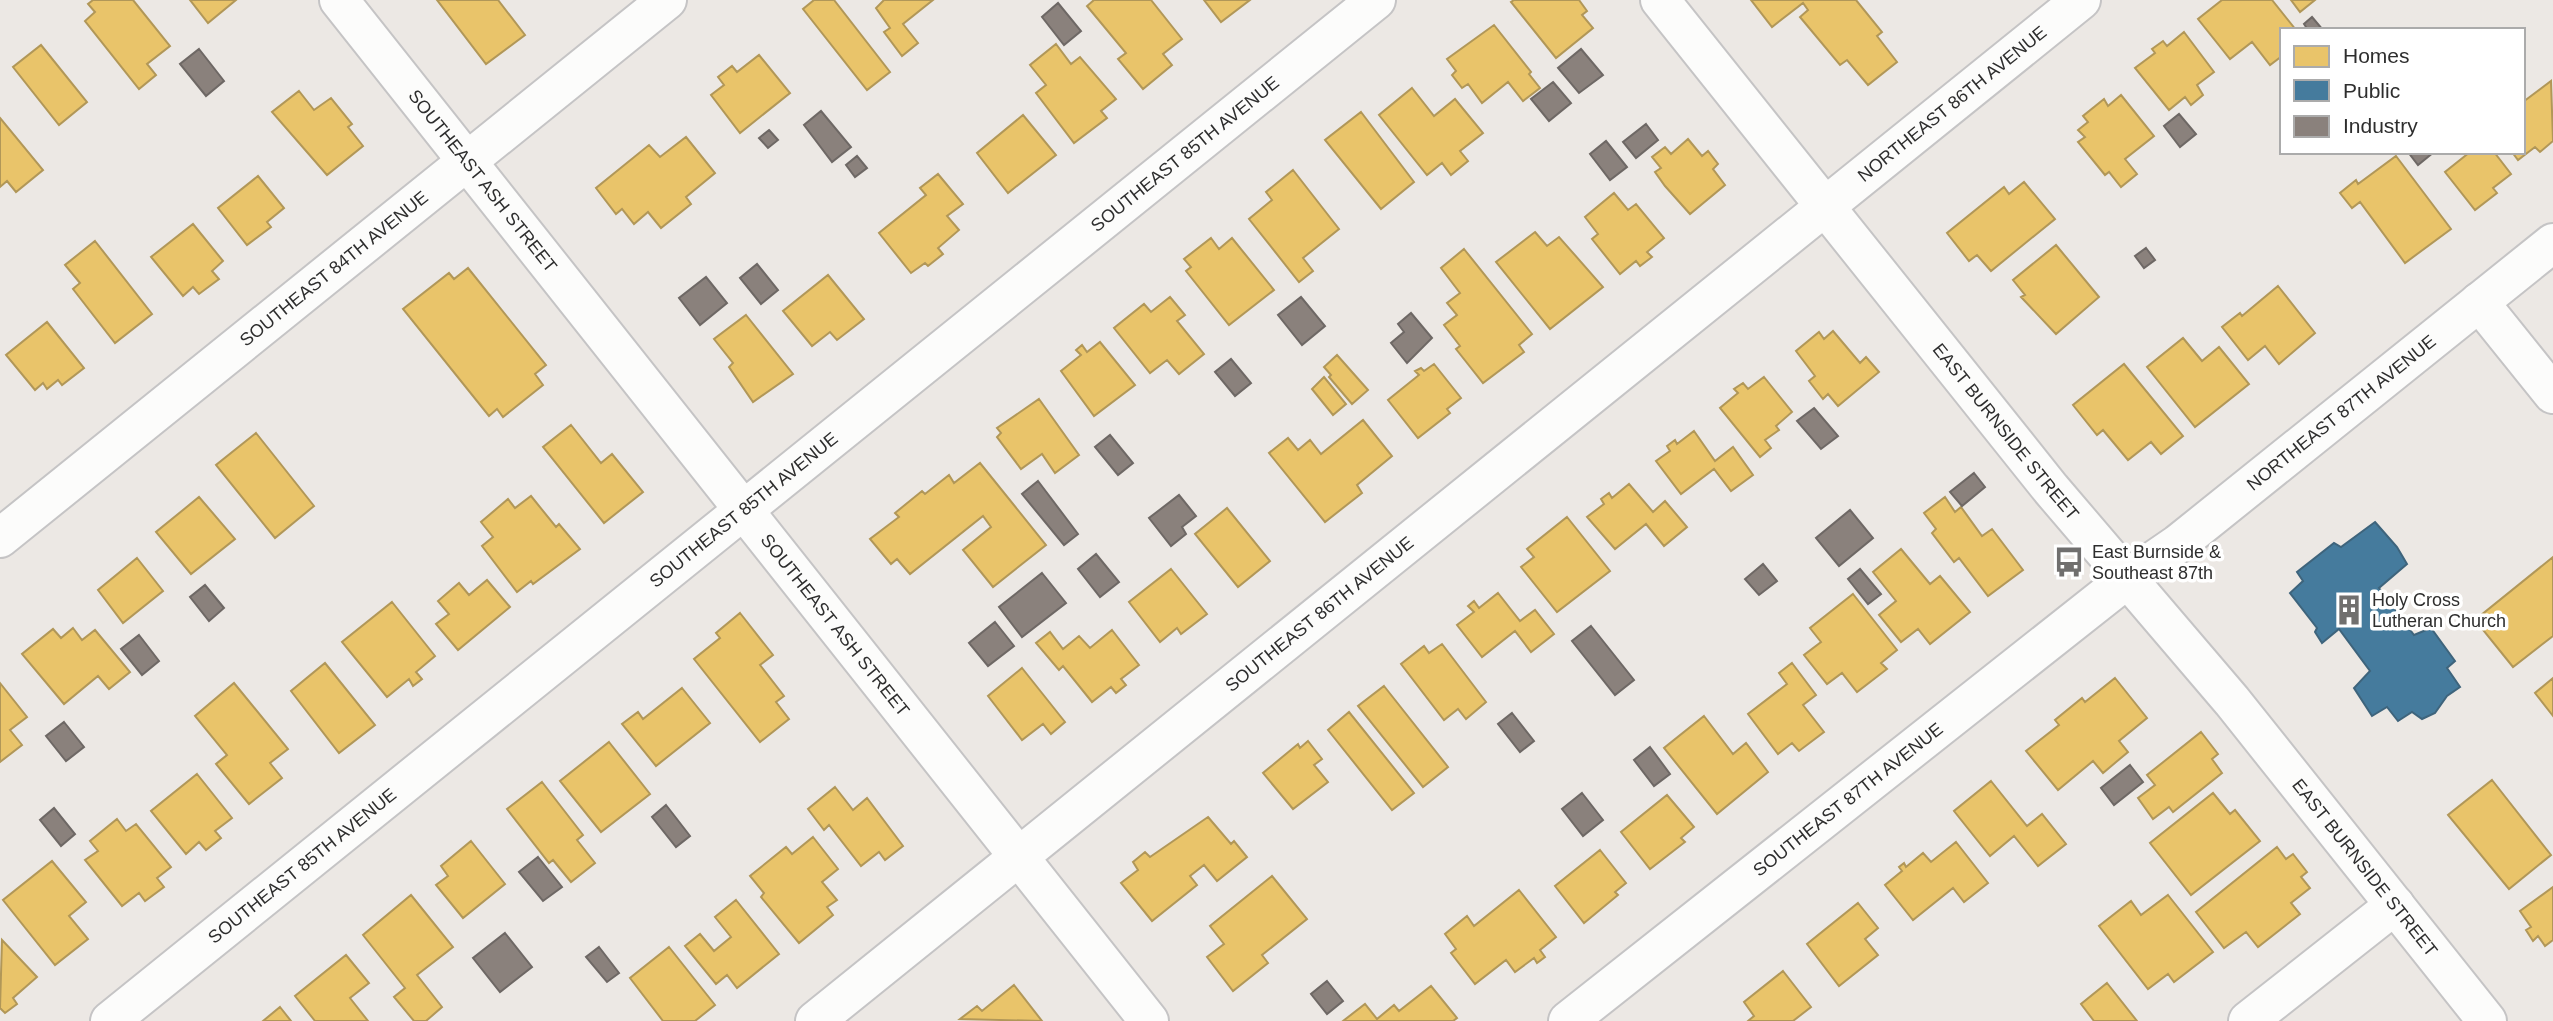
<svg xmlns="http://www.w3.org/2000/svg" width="2553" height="1021" font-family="Helvetica,sans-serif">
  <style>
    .homes { fill: #e9c46a; stroke: #b19758; stroke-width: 2 }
    .public { fill: #457b9d; stroke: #3e647c; stroke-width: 2 }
    .industry { fill: #8a817c; stroke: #6e6865; stroke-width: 2 }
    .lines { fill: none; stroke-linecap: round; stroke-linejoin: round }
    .street-casing { stroke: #c5c4c5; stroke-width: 42 }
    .secondary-casing { stroke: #c5c4c5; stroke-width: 42 }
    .street { stroke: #fcfcfb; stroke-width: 38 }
    .secondary { stroke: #fcfcfb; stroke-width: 38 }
    .labels { text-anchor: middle; stroke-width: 7; stroke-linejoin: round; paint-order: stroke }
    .street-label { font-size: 18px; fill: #2e2e2e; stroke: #fff }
    .poi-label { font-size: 18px; fill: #2e2e2e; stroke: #fff; text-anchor: start }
  </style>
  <rect width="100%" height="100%" fill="#ece8e4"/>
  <path class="homes" d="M93,0H133L170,46L147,64L156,75L139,89L85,21L95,12L88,4Z
    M190,0H236L208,23Z
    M437,0H498L525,35L486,64Z
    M814,0H834L890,72L867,90L803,9Z
    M884,0H933L903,24L918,43L902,56L884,32L890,28L876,8Z
    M1094,0H1151L1182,39L1163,54L1172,65L1143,89L1118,59L1126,53L1087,6Z
    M1204,0H1250L1221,22Z
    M1514,0H1579L1587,11L1582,15L1593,28L1556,58L1511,2Z
    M1751,0H1856L1882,32L1877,36L1897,62L1868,85L1847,60L1840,65L1800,17L1808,10L1803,3L1772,27Z
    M2222,0H2272L2296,30H2282V56L2270,65L2252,42L2230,59L2198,19Z
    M2291,0H2315L2300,12Z
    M1494,25L1531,72L1529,74L1540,88L1523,101L1508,82L1482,103L1468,84L1462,88L1452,75L1456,71L1447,59Z
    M2184,32L2214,72L2197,85L2203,95L2191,105L2185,97L2169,110L2135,68L2155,53L2152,49L2163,41L2167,46Z
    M1056,44L1071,64L1080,57L1116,99L1101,111L1107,118L1074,143L1036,93L1046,85L1030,65Z
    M41,45L87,102L59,125L13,67Z
    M759,55L790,93L740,133L711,95L724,85L718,77L732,66L737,72Z
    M2551,81L2553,141L2540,152L2535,147L2518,160L2512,152H2523V102Z
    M1412,88L1434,116L1455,99L1483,133L1460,151L1468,161L1451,175L1442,163L1427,175L1379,115Z
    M299,91L314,110L331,98L352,124L348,127L363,146L327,175L272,112Z
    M2121,95L2154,136L2125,159L2137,174L2121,187L2109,172L2105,175L2078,142L2085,137L2078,130L2088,122L2083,116L2104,99L2108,106Z
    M1361,112L1414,182L1381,209L1325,140Z
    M1023,115L1056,155L1008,193L977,153Z
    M0,118L43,170L16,192L7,181L0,187Z
    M686,137L715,173L686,197L691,204L661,228L648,212L634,224L622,209L616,214L596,188L649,145L660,157Z
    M1688,139L1702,156L1708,151L1718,164L1713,169L1725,185L1690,214L1665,186L1655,172L1661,168L1652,157L1665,147L1671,154Z
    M2470,152H2494L2511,174L2493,188L2497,193L2475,210L2445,172Z
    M2396,156L2451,229L2405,263L2360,202L2352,208L2340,193L2356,180L2358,184Z
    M1293,170L1339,229L1303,258L1313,271L1299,282L1249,219L1272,200L1266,192Z
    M938,174L963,204L947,216L959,230L938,248L943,254L928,266L925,263L911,273L879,233L926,195L920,188Z
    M258,176L284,208L267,222L271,227L247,245L218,208Z
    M2024,182L2055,219L1991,271L1977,255L1969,261L1947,233L2004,187L2009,194Z
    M1614,193L1628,210L1636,204L1664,238L1647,252L1652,257L1640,266L1636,261L1620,274L1592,239L1598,234L1585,217Z
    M193,224L223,261L212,271L219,279L199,294L193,287L183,296L151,257Z
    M1535,232L1547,246L1559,237L1603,287L1550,329L1496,262Z
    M1211,238L1219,249L1232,238L1274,290L1229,325L1186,271L1191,267L1184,259Z
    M95,241L152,314L115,343L73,289L80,283L65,265Z
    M2056,245L2099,297L2056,334L2021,297L2025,295L2013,280Z
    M1464,249L1532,334L1519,345L1524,352L1483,383L1456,349L1460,346L1444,325L1457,315L1447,303L1460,293L1441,268Z
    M468,268L546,365L535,374L543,385L503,417L497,409L489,416L403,309L449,273L454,279Z
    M828,275L864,319L837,340L830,332L812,346L783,311Z
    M2278,286L2315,333L2279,364L2265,346L2248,360L2222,327L2240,313L2242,316Z
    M1170,297L1185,315L1177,321L1204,354L1179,374L1167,360L1150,373L1114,328L1144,304L1151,312Z
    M746,315L793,374L753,402L729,367L733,363L714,339Z
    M47,322L84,368L62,385L58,380L47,389L43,383L35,390L6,355Z
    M1833,331L1860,363L1866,357L1879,372L1838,406L1828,394L1823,399L1809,381L1815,376L1796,351L1819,332L1824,339Z
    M2183,338L2202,361L2219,347L2249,384L2195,427L2147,367Z
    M1100,342L1135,385L1094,416L1061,371L1081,355L1076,350L1082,345L1087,352Z
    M1337,355L1368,390L1352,404L1329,377L1331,375L1324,367Z
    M1434,364L1461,398L1447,409L1450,413L1418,438L1388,400L1419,375L1415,371L1421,368L1424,371Z
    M2124,364L2183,436L2161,454L2151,442L2128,460L2103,430L2097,435L2073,405Z
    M1324,377L1346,404L1333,415L1312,389Z
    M1764,377L1792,412L1776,426L1779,430L1765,440L1771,448L1760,457L1720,408L1738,393L1734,389L1743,383L1748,389Z
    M1039,399L1079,455L1055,473L1042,454L1021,469L997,437L1001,433L997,428Z
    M1363,420L1392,456L1357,485L1362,493L1325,522L1269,453L1288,438L1298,450L1310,440L1321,454Z
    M571,425L601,463L612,454L643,492L604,523L543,447Z
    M1694,431L1715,461L1733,447L1753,475L1731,491L1714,469L1681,494L1656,461L1670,451L1667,446L1675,440L1677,444Z
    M256,433L314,506L275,538L216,465Z
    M980,463L1046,545L993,587L963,550L991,527L983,516L910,574L897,559L891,564L870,539L899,517L895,513L922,491L925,494L949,475L954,483Z
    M1629,484L1653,512L1665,501L1687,527L1664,546L1646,524L1615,549L1587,517L1604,504L1601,499L1609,493L1612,498Z
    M531,496L556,527L559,524L580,549L533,584L531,581L517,592L482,546L493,537L481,522L508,499L515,508Z
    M199,497L235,539L191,574L156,532Z
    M1945,497L1955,512L1961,507L1982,536L1992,529L2023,570L1988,596L1959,558L1954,562L1932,533L1936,529L1924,513Z
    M1227,508L1270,561L1238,587L1195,534Z
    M1567,517L1610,571L1557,612L1521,567L1534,557L1527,549Z
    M1901,549L1930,584L1940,576L1970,612L1930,644L1918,629L1901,642L1879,615L1896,601L1873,572Z
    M2553,557V636L2513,667L2475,620Z
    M137,558L163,591L123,623L98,590Z
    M1171,569L1207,614L1181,634L1177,628L1160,642L1129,602Z
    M487,580L510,607L458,650L436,624L449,614L438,601L459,583L469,595Z
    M1498,593L1520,621L1535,610L1554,634L1531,652L1515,631L1482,657L1457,625L1474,612L1468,606L1474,601L1479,608Z
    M1853,594L1897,650L1881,663L1887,669L1857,692L1842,673L1827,684L1804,655L1821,642L1810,628Z
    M392,602L435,656L416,672L422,679L413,686L409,679L387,697L342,642Z
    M740,613L773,655L760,665L784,696L776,702L789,719L760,742L694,659L720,638L716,633Z
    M73,628L82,640L95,630L130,672L109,689L98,676L64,704L22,654L53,629L61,638Z
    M1112,630L1139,665L1121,679L1126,685L1116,693L1111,687L1092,702L1063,666L1059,670L1036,643L1050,632L1063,649L1079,636L1090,648Z
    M1442,644L1486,702L1466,719L1458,709L1444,720L1401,664L1424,646L1429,653Z
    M325,663L375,725L339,753L291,691Z
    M1792,663L1816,695L1803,705L1824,732L1799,751L1792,743L1778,754L1748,714L1787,684L1779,673Z
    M1022,668L1065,722L1051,734L1043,724L1022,740L988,696Z
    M2115,678L2147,718L2119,741L2128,752L2103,773L2093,761L2058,790L2026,751L2059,725L2055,720L2082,698L2085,702Z
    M2553,678V716L2535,693Z
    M0,683L27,717L10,730L22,745L0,762Z
    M234,683L288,749L270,763L282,778L249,804L216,764L227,755L195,716Z
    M1384,686L1448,767L1423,787L1358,706Z
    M682,688L710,723L656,766L622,724L638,712L643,719Z
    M1349,712L1414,793L1392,810L1328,730Z
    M1704,716L1733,754L1746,743L1768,772L1717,814L1664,748Z
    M2201,732L2218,754L2212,759L2222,773L2173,812L2169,807L2153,819L2138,798L2155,785L2147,775Z
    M1308,741L1322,759L1314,765L1328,782L1293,809L1263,773L1298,744L1300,748Z
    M609,742L650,794L601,832L560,781Z
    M197,774L232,818L215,831L221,838L206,850L199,842L186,854L151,811Z
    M2492,780L2551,855L2509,889L2448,815Z
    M1991,781L2027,826L2042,814L2066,844L2038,866L2014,836L1990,856L1954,811Z
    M542,782L583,835L577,840L595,863L571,882L553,860L549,863L507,809Z
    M835,787L853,810L867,798L903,846L885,860L879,852L861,866L829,825L824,830L808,809Z
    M2213,793L2230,814L2235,810L2260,841L2191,895L2150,843Z
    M1667,795L1694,827L1681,838L1685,842L1650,869L1621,832Z
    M1208,817L1231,844L1234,841L1247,857L1217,881L1204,865L1190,876L1197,885L1152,921L1121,883L1138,870L1133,862L1145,852L1150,857Z
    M117,819L126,831L136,824L171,867L157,878L164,887L145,901L139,893L122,906L85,860L98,851L90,841Z
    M813,837L838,869L822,882L837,900L827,907L833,915L799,943L761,897L764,893L750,876L786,847L792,854Z
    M471,841L505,884L463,918L436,885L448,876L441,866Z
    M1956,842L1988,883L1964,902L1953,888L1913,920L1885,885L1902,871L1899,867L1904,863L1906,867L1923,853L1931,862Z
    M2277,847L2286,859L2293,854L2307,872L2301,877L2310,888L2291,903L2300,914L2258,947L2246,932L2224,948L2196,912Z
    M1600,850L1626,883L1615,892L1618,895L1584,923L1555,886Z
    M52,861L86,902L69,916L88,939L55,965L3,900Z
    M1272,876L1307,919L1262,955L1268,963L1233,991L1207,957L1224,944L1210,926Z
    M2553,887V940L2545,946L2538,936L2533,941L2526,930L2531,927L2520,911Z
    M1519,890L1556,937L1540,950L1545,957L1537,963L1534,958L1515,972L1506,960L1475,984L1451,953L1456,949L1445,934L1467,916L1474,926Z
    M411,895L453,947L417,975L442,1007L426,1021H414L394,997L405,988L363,935Z
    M2168,895L2213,952L2174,982L2168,974L2148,989L2099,926L2131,901L2141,915Z
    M736,900L779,954L737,988L727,975L716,984L685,946L700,934L714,951L731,937L715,917Z
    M1858,903L1878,928L1865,939L1878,955L1839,986L1807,944Z
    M2,940L37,977L13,998L17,1004L5,1013L0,1008Z
    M669,947L715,1005L695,1021H663L630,978Z
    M346,955L369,983L350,998L368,1021H315L295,996Z
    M1783,971L1811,1007L1793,1021H1748L1754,1016L1744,1002Z
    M2107,983L2137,1021H2094L2081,1004Z
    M1014,985L1042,1021L960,1019L977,1006L982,1011Z
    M1431,986L1457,1018L1453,1021H1343L1365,1004L1377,1019L1394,1005L1399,1011Z
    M280,1007L291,1021H263Z"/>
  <path class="public" d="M2375,522L2397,547L2407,564L2379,588L2414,635L2431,628L2455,661L2447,668L2460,687L2447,696L2435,713L2422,719L2412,712L2398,721L2387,707L2372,716L2354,688L2370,671L2339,629L2322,643L2315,632L2317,628L2290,593L2303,581L2297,572L2334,543L2341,547Z"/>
  <path class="industry" d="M1058,3L1081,31L1064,45L1042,17Z
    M2312,17L2323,30H2308L2304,24Z
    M199,49L224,81L206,96L180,64Z
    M1581,49L1603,75L1579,93L1558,68Z
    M1553,82L1571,103L1549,121L1531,99Z
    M821,111L851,147L832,162L804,125Z
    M2179,114L2196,134L2180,147L2164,126Z
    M1646,124L1658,140L1636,158L1623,142Z
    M769,130L778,140L768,148L759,138Z
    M1606,141L1627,167L1610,180L1590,154Z
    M2408,152H2434L2418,165Z
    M857,156L867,168L855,177L846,165Z
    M2146,248L2155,260L2144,268L2135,256Z
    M757,264L778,290L761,304L740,278Z
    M706,277L727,303L700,325L679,298Z
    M1301,297L1325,326L1302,345L1278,315Z
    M1411,313L1432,338L1407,363L1391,343L1404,332L1398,324Z
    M1231,359L1251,383L1235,396L1215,372Z
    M1814,408L1838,436L1821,449L1797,421Z
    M1110,435L1133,463L1118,475L1095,447Z
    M1974,473L1985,487L1962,506L1950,492Z
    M1038,481L1078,534L1064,545L1022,494Z
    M1179,495L1196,516L1182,527L1186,534L1171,546L1149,518Z
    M1850,510L1873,538L1839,566L1816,538Z
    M1096,554L1119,582L1100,597L1078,569Z
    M1763,564L1777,581L1759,595L1745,579Z
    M1860,569L1881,594L1868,604L1848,579Z
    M1042,573L1066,603L1022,637L999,607Z
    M205,585L224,608L209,621L190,597Z
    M995,622L1014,646L988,666L969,643Z
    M1591,626L1634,680L1615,695L1572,641Z
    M139,635L159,661L142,675L121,649Z
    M1512,713L1534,741L1520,752L1498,724Z
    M64,722L84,747L66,761L46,736Z
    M1650,747L1670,774L1654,786L1634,760Z
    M2130,765L2143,782L2114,805L2101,788Z
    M1582,793L1603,820L1583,836L1562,809Z
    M666,805L690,836L676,847L652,817Z
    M54,808L75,834L61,846L40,820Z
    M538,857L562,887L543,901L519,872Z
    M505,933L532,967L500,992L473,958Z
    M599,947L619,973L607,982L586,957Z
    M1327,981L1343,1001L1327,1014L1311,994Z"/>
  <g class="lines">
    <g class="street-casing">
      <g id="street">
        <path id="s1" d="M339,0L1149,1021"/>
        <path d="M2479,302L2553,394"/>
        <path id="s2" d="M0,538L667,0"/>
        <path id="s3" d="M110,1021L1376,0"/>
        <path id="s4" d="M815,1021L2081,0"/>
        <path id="s5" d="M1568,1021L2127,579L2178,544L2553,243"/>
        <path d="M2248,1021L2395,905"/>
      </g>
    </g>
    <g class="secondary-casing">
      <g id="secondary">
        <path id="s6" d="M1660,0L2051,489L2232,701L2487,1021"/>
      </g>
    </g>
    <use href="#street" class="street"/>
    <use href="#secondary" class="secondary"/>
  </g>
  <defs>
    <g id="bus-bare" transform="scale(2.415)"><path d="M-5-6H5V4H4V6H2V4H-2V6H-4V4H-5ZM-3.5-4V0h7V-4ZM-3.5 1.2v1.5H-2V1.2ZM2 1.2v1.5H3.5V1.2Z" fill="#706f6e" stroke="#fff" stroke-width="2.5" paint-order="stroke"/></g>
    <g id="building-bare" transform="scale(2.415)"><path d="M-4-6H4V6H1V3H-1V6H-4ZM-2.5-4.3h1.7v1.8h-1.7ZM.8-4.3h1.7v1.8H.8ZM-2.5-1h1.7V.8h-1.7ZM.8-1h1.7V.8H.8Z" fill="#706f6e" stroke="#fff" stroke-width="2.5" paint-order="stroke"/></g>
  </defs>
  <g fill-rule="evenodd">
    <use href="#bus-bare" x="2069" y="562"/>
    <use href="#building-bare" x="2349" y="610"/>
  </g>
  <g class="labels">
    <g class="street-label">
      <text dy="6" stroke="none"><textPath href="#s4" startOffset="1461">NORTHEAST 86TH AVENUE</textPath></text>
      <text dy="6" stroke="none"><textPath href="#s3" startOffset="1381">SOUTHEAST 85TH AVENUE</textPath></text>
      <text dy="6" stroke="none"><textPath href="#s1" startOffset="231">SOUTHEAST ASH STREET</textPath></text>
      <text dy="6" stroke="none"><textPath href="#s2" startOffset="429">SOUTHEAST 84TH AVENUE</textPath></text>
      <text dy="6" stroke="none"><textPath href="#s5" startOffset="984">NORTHEAST 87TH AVENUE</textPath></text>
      <text dy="6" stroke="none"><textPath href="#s6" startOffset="553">EAST BURNSIDE STREET</textPath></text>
      <text dy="6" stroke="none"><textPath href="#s3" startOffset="814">SOUTHEAST 85TH AVENUE</textPath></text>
      <text dy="6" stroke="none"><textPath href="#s4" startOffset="648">SOUTHEAST 86TH AVENUE</textPath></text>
      <text dy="6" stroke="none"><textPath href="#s1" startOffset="798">SOUTHEAST ASH STREET</textPath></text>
      <text dy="6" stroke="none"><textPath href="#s5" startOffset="357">SOUTHEAST 87TH AVENUE</textPath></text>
      <text dy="6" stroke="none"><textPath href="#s3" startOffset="247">SOUTHEAST 85TH AVENUE</textPath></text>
      <text dy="6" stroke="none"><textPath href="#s6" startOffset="1118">EAST BURNSIDE STREET</textPath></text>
    </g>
    <g class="poi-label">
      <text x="2092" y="558">East Burnside &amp;<tspan x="2092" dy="21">Southeast 87th</tspan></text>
      <text x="2372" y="606">Holy Cross<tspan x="2372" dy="21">Lutheran Church</tspan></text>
    </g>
  </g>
  <rect x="2280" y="28" width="245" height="126" fill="#ffffff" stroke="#ababab" stroke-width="2"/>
  <rect x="2294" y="46" width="35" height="21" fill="#e9c46a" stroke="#ababab" stroke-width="2"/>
  <text x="2343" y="63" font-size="21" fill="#2e2e2e">Homes</text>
  <rect x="2294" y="80" width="35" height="21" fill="#457b9d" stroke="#ababab" stroke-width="2"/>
  <text x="2343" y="98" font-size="21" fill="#2e2e2e">Public</text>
  <rect x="2294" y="116" width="35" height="21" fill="#8a817c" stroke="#ababab" stroke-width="2"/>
  <text x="2343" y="133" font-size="21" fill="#2e2e2e">Industry</text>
</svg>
